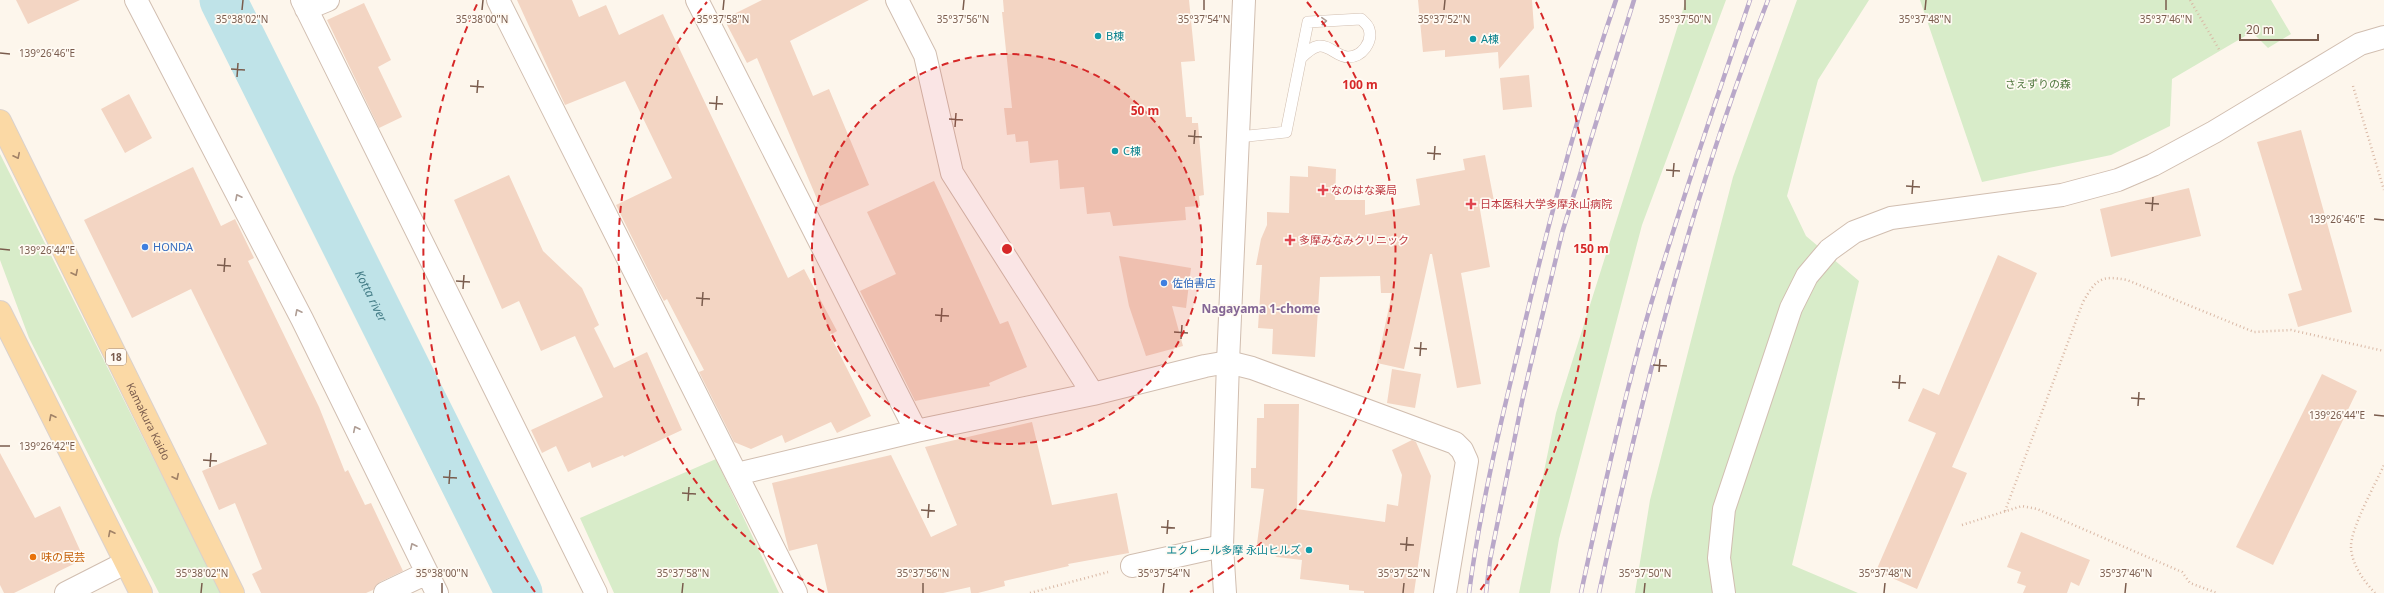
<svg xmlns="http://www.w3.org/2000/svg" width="2384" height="593" font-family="'Noto Sans','Noto Sans JP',sans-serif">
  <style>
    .green { fill: #d8ecc9 }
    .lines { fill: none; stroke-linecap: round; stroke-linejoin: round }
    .river { stroke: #bfe3e8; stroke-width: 47 }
    .building { fill: #f3d5c3 }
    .service-casing { stroke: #d1beb0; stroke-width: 12 }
    .minor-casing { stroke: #d1beb0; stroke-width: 24 }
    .tertiary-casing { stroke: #d1beb0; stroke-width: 24 }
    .primary-casing { stroke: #dad1cd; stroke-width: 24 }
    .path { stroke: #d9b8a5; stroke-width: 2.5; stroke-dasharray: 1 3; stroke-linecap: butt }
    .service { stroke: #fff; stroke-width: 11 }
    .minor { stroke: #fff; stroke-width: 22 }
    .tertiary { stroke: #fff; stroke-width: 22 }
    .primary { stroke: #fbd9a5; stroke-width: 22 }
    .rail-casing { stroke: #b9a8c9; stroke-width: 4.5 }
    .rail { stroke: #fffaf3; stroke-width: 3; stroke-dasharray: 9; stroke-linecap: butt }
    .oneway { stroke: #af9d94 }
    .oneway2 { stroke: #a18267 }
    .ticks { fill: none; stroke: #7a5c4d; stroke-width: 1.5 }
    .ring { fill: none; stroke: #d62828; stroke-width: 2; stroke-dasharray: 7 5 }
    .culture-dot { fill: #0f9aa8; stroke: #fffaf3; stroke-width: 1.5 }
    .health-dot { fill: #e0444e; stroke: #fffaf3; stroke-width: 1.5 }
    .shop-dot { fill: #3f7fe0; stroke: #fffaf3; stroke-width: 1.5 }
    .food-dot { fill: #e8710a; stroke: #fffaf3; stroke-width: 1.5 }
    .labels { text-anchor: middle; stroke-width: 3.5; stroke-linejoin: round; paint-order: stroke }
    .shield { fill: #fffaf3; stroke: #a28b7f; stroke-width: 1 }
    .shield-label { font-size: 10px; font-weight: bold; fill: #7a5c4d }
    .culture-label { font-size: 11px; fill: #0d838f; stroke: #fffaf3; text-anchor: start }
    .park-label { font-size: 11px; fill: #537a41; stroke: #fffaf3 }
    .health-label { font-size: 11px; fill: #be3a42; stroke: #fffaf3; text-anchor: start }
    .shop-label { font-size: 11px; fill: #366cbe; stroke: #fffaf3; text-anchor: start }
    .street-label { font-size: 11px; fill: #7a5c4d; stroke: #fffaf3 }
    .food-label { font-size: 11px; fill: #c56008; stroke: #fffaf3; text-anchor: start }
    .water-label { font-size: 12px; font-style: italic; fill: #437c86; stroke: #fffaf3 }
    .neighbourhood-label { font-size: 12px; font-weight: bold; fill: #846695; stroke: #fffaf3 }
    .ticks-label { font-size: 10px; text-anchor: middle; fill: #7a5c4d; stroke: #fffaf3; stroke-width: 3.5; stroke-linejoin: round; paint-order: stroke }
    .centre { fill: #d62828; stroke: #fffaf3; stroke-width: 2 }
    .ring-label { font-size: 12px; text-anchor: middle; font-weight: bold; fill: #d62828; stroke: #fffaf3; stroke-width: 3.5; stroke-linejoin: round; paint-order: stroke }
  </style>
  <rect width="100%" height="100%" fill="#fdf6ec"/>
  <path class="green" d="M1686,0H1726L1642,225L1559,539L1550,593H1519L1556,413Z
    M1797,0H1869L1818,80L1787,196L1806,236L1859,281L1792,565L1858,593H1635L1650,500L1733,177Z
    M1920,0H2271L2291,34L2268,48L2252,32L2172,79L2170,126L2111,155L1982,182Z
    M0,154L221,593H159L29,338L0,260Z
    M716,459L779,593H614L580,518Z"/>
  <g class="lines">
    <path class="river" id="s1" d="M223,0L519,593"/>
  </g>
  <path class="building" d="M16,0H80L28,24Z
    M517,0H572L579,17L606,5L619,35L663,14L788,278L804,269L837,331L830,335L871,416L837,433L831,422L785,443L782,435L751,449L734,442L699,372L704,370L667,299L664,301L658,290L616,205L672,178L625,81L565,105Z
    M762,0H869L790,41L813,96L829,89L869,185L820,206L757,58L747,63L724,19Z
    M1003,0H1189L1195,61L1181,62L1186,117H1192V123H1198L1204,195L1199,196L1200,206L1185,207L1186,220L1113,226L1110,212L1087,214L1084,187L1060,189L1058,160L1030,163L1028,141L1016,142L1015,134L1007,135L1004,108H1012L1002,12H1004Z
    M1418,0H1532L1534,28L1499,69L1498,52L1445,57V50L1423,52Z
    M364,3L391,60L378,67L402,117L379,128L327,20Z
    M1529,75L1532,107L1503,110L1500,78Z
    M129,94L152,138L125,153L101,109Z
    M2301,130L2352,312L2298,327L2288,294L2302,290L2257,142Z
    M1485,155L1494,201L1479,204L1490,267L1461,273L1481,384L1457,388L1432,254H1430L1404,369L1377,363L1392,293H1381L1380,276L1320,277L1315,357L1272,354L1273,329L1258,328L1262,265H1256L1261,239L1267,225V212L1289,213L1290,176L1308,177V166L1336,169L1335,200H1365V215L1420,205L1416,179L1465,170L1463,159Z
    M193,167L221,226L235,219L254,258L248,261L319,407L345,472L348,470L365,505L371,503L403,571L380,582L373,590L366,593H261L252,574L262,569L235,503L219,510L202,471L267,444L191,289L132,318L84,220Z
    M509,175L543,251L582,288L599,325L594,328L614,368L647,352L682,430L624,457L623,455L592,468L590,462L568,472L556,446L542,453L531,430L603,397L575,336L541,351L519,301L502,309L454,200Z
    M934,181L1000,324L1008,321L1027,367L989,383L990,386L915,401L860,291L896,274L867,212Z
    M2189,188L2201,236L2111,257L2100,209Z
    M1998,255L2037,273L1952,467L1967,473L1917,589L1876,571L1936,433L1908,421L1923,388L1939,395Z
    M1119,256L1191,268L1186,308L1172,306L1183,346L1146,356L1129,306Z
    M1392,369L1421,374L1415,408L1387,403Z
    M2322,374L2357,391L2273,565L2236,547Z
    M1264,404H1299L1297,509L1385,522L1387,504L1398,506L1402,475L1392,450L1412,440L1416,442L1431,476L1414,593H1364V591L1349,590V585L1300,579L1302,560L1277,557L1257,544L1264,489L1251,488V468H1256L1257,418H1264Z
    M1032,422L1052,505L1117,493L1129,553L1068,564L1069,566L1004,581L1005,586L978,593H971L970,587L943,593H828L817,544L789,551L772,483L891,455L931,537L957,525L925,447Z
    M0,453L35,518L60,506L84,559L14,593H4L0,585Z
    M2021,532L2090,560L2079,586L2071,582L2067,593H2023L2026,586L2017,583L2021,572L2007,567Z"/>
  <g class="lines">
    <g class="service-casing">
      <path id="service" d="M1238,137L1286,132L1308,22L1361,19C1364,22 1368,25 1369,29C1373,42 1362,57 1348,57C1337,57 1330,45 1319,46C1312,47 1306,53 1301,58"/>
    </g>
    <g class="minor-casing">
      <path id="minor" d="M136,0L302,319L437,593
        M302,0L596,593
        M498,0L796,593
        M697,0L916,431
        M897,0L925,55L952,173L1093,394
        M306,9L328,0
        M737,474L916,431L1093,394L1205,366L1228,362L1252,368L1455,443L1462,450L1467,461L1445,593
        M1132,566L1222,546
        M66,593L125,563
        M385,593L427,573"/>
    </g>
    <g class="tertiary-casing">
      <path id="tertiary" d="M1225,593L1222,546L1228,362L1244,0
        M1724,593L1719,558L1724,509L1791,308L1807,276L1829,250L1854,232L1891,218L2062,195L2118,180L2153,165L2214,132L2360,44L2384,37"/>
    </g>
    <g class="primary-casing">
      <g id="primary">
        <path id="s2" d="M0,121L233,593"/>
        <path d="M0,312L141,593"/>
      </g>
    </g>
    <path class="path" d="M2190,0L2220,51
      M2353,86L2384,190
      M2005,511L2083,302C2096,279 2101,275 2127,280L2254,332L2291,330L2384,351
      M1962,525L2022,506L2037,509L2182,572L2190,583L2217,593
      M1030,593L1108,572
      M2375,593C2364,581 2352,565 2351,548C2350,529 2376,483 2384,465"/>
    <use href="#service" class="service"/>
    <use href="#minor" class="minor"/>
    <use href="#tertiary" class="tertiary"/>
    <use href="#primary" class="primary"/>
    <g class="rail-casing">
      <path id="rail" d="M1469,593C1480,509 1500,425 1520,343C1547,227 1577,113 1616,0
        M1486,593L1490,560L1523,397L1562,233L1634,0
        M1581,593C1600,504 1620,415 1644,328C1676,217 1713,109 1750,0
        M1599,593C1642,392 1693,192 1768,0"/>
    </g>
    <use href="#rail" class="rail"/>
  </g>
  <defs><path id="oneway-chevron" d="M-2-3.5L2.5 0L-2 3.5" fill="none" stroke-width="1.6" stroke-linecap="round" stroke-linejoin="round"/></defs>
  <g class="oneway">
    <use href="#oneway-chevron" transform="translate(1324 21) rotate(-3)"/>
    <use href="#oneway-chevron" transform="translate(238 197) rotate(-117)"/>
    <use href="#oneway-chevron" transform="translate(298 312) rotate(-117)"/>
    <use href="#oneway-chevron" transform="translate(356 429) rotate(-116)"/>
    <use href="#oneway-chevron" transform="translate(413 546) rotate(-116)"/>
  </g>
  <g class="oneway2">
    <use href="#oneway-chevron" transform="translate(17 156) rotate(64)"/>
    <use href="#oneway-chevron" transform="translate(75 273) rotate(64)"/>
    <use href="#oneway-chevron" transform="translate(52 417) rotate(-117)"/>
    <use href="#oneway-chevron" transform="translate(176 477) rotate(64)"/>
    <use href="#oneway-chevron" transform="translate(111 533) rotate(-117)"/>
  </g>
  <path class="ticks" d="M242,10L243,0M482,10L483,0M723,10L724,0M963,10L964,0M1204,10V0M1444,10L1445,0M1685,10V0M1925,10L1926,0M2166,10V0M0,53L10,54M231,69L245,70M237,77L238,63M470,86L484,87M477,93L478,80M709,103L723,104M716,110L717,96M949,119L963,120M955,127L956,113M1188,136L1202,137M1194,144L1195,130M1427,153L1441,154M1434,160L1435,146M1666,170L1680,171M1673,177L1674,163M1906,186L1920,187M1912,194L1913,180M2145,203L2159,204M2152,211L2153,197M2374,219L2384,220M0,249L10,250M217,265L231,266M224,272L225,258M456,281L470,282M463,289L464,275M696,298L710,299M702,306L703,292M935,315L949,316M941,322L942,308M1174,332L1188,333M1181,339L1182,325M1414,348L1427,349M1420,356L1421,342M1653,365L1667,366M1659,372L1660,359M1892,382L1906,383M1899,389L1900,375M2131,398L2145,399M2138,406L2139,392M2374,415L2384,416M0,446H10M203,460L217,461M210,467L211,453M443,477L457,478M449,484L450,470M682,493L696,494M688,501L689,487M921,510L935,511M928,518L929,504M1161,527L1175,528M1167,534L1168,520M1400,544L1414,545M1406,551L1407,537M201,593L202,583M442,593V583M682,593L683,583M923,593V583M1163,593L1164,583M1403,593L1404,583M1644,593L1645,583M1884,593L1885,583M2125,593L2126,583"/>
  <circle cx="1007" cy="249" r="195" fill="#d62828" fill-opacity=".12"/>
  <g class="ring">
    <circle cx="1007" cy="249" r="195"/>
    <path d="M824 592A389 389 0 0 1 707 2M1307 2A389 389 0 0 1 1190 592"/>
    <path d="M535 592A584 584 0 0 1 478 2M1536 2A584 584 0 0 1 1479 592"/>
  </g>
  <g class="culture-dot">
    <circle cx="1098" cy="36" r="4"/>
    <circle cx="1473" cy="39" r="4"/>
    <circle cx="1115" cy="151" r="4"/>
    <circle cx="1309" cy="550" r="4"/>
  </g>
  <g class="health-dot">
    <path d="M1321 184h4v4h4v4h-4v4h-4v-4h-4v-4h4z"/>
    <path d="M1469 198h4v4h4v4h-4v4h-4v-4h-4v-4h4z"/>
    <path d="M1288 234h4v4h4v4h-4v4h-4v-4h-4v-4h4z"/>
  </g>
  <g class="shop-dot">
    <circle cx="145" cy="247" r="4"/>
    <circle cx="1164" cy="283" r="4"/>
  </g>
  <circle class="food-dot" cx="33" cy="557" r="4"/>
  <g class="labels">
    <rect class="shield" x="106" y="349" width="20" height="16" rx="3"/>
    <g class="shield-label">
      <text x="116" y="361">18</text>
    </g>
    <g class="culture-label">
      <text x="1106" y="40">B棟</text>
      <text x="1481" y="43">A棟</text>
      <text x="1123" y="155">C棟</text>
      <text x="1301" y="554" text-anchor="end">エクレール多摩 永山ヒルズ</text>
    </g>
    <g class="park-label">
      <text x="2038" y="88">さえずりの森</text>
    </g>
    <g class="health-label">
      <text x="1331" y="194">なのはな薬局</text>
      <text x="1480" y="208">日本医科大学多摩永山病院</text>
      <text x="1299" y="244">多摩みなみクリニック</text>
    </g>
    <g class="shop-label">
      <text x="153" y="251">HONDA</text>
      <text x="1172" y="287">佐伯書店</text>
    </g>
    <g class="street-label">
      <text dy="4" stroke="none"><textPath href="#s2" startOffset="335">Kamakura Kaido</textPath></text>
    </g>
    <g class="food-label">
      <text x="41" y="561">味の民芸</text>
    </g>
    <g class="water-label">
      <text dy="4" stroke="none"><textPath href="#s1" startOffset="331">Kotta river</textPath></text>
    </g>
    <g class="neighbourhood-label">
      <text x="1261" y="313">Nagayama 1-chome</text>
    </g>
  </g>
  <g class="ticks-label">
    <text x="242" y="23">35°38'02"N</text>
    <text x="482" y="23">35°38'00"N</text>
    <text x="723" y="23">35°37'58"N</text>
    <text x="963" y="23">35°37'56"N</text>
    <text x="1204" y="23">35°37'54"N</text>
    <text x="1444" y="23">35°37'52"N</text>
    <text x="1685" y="23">35°37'50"N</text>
    <text x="1925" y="23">35°37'48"N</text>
    <text x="2166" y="23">35°37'46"N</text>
    <text x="47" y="57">139°26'46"E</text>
    <text x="2337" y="223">139°26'46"E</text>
    <text x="47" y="254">139°26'44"E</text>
    <text x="2337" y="419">139°26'44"E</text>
    <text x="47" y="450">139°26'42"E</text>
    <text x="202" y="577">35°38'02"N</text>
    <text x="442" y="577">35°38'00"N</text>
    <text x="683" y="577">35°37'58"N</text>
    <text x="923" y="577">35°37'56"N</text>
    <text x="1164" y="577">35°37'54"N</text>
    <text x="1404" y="577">35°37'52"N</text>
    <text x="1645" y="577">35°37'50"N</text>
    <text x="1885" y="577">35°37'48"N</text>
    <text x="2126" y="577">35°37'46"N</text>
  </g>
  <circle cx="1007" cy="249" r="6" class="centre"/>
  <g class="ring-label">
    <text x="1360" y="89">100 m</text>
    <text x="1145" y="115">50 m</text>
    <text x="1591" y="253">150 m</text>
  </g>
  <path d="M2240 34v6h78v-6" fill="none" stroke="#7a5c4d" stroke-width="2"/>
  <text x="2246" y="34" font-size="12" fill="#7a5c4d" stroke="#fffaf3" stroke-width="3" paint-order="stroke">20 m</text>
</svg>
